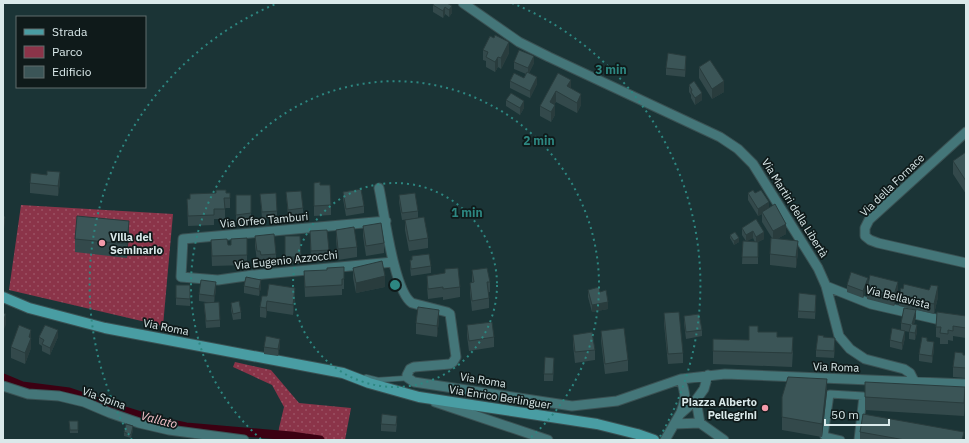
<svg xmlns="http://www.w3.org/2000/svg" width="969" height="443" font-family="'IBM Plex Sans',sans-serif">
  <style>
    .green { fill: url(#green-dots) }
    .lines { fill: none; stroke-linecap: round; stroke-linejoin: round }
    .canal { stroke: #3c0012; stroke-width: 9 }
    .service-casing { stroke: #3a5153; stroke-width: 6 }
    .pedestrian-casing { stroke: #3a5153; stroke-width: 9 }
    .minor-casing { stroke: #3a5153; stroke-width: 11 }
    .secondary-casing { stroke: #3a5153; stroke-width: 12 }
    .service { stroke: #447679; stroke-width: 4.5 }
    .pedestrian { stroke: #447679; stroke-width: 7 }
    .minor { stroke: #447679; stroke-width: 9 }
    .secondary { stroke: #499da3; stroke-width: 10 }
    .wall { fill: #33494b; fill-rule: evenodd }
    .shaded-wall { fill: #293c3d }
    .building { fill: #3b5557; stroke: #293c3d }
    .ring { fill: none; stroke: #2d8781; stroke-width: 2; stroke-dasharray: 2 4 }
    .poi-dot { fill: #f39aaa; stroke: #0f1a1a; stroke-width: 1.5 }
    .labels { text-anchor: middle; stroke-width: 3.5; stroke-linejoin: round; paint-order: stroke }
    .street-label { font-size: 11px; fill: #dae9ea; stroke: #0f1a1a }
    .poi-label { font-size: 11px; font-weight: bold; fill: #dae9ea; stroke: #0f1a1a; text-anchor: start }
    .water-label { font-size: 12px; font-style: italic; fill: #f9c5cd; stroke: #0f1a1a }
    .centre { fill: #2d8781; stroke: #0f1a1a; stroke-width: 2 }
    .ring-label { font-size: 12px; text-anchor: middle; font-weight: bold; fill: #2d8781; stroke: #0f1a1a; stroke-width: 3.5; stroke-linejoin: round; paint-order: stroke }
  </style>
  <defs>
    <pattern id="green-dots" width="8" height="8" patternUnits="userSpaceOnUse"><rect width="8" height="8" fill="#8b3449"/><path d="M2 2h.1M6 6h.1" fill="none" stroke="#9b5163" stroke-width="1.8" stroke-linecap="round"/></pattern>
  </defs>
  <rect width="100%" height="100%" fill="#1b3436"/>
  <path class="green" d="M21,205L173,214L163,326L9,290Z
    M235,362L271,370L299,403L351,408L345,440H278L279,428L284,407L272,385L233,367Z"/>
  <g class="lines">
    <path class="canal" d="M3,378L22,386L69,392L125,411L157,421L186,427L291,436L320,440"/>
    <g class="service-casing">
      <path id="service" d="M366,377L378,380L408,378"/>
    </g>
    <g class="pedestrian-casing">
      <path id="pedestrian" d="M841,440L824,436L830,394L863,396L858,440"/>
    </g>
    <g class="minor-casing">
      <path id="minor" d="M463,3L519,42L549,57L720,137L738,149L753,164L818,268L826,286L839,336L850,349L865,359L904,369L910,373L914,381
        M966,132L869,220L865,228V236L870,240L878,243L966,263
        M379,188C384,211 394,292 412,303L447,312L450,314L456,357L453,362L450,364L414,367L410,369L407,375L408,378L414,382L572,406L617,401L681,379L725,374L966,384
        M386,221L183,239L181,277L218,280L253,275L393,262
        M826,286L871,304L936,319L966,323
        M681,379C685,394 687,396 681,412
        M3,386L28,394L59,396L84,402L110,413L139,423L169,430L244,440
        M696,400L700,423
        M435,402L548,440
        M674,424L700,423L724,440
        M665,440L680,414L696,400L704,389L708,375"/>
    </g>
    <g class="secondary-casing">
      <path id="secondary" d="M3,297L29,308L105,328L343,373L369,383L419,397L597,424L637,434L654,440"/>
    </g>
    <use href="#service" class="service"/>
    <use href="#pedestrian" class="pedestrian"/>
    <use href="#minor" class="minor"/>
    <use href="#secondary" class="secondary"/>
  </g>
  <path class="wall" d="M447,3L452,13L449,17L445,14L443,18L433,12V5Z
    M483,50L509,53L501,69L498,67L495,72L486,67V61L483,60Z
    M514,62L534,63L529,73L537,84L530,98L510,88V81L524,78L526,74L514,69Z
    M686,63L685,77L666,75V68Z
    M699,67L724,92L712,99L699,78Z
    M558,73L571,88L581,105L577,113L556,102L554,104L555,115L551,122L540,116V106Z
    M689,85L702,100L695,105L691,98V95L689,92Z
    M506,100L524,108L520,115L506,106Z
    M965,142H966V194L953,174V161L965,153Z
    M60,182L58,196L30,193V183Z
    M314,183L320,185L331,205V215L314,216Z
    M286,192L303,208V215L288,217Z
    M343,192L364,206V213L346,216L343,199Z
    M230,193V208H225V219H214V225L188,226L187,199Z
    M748,193H755L769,208L786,234L777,239L798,252L796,268L770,265V254L772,238L762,222V214L758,216L748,200Z
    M260,194L277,211V218L262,219Z
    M236,195H251V220L236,222Z
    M399,195L418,211V218L402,220L399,202Z
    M405,220L428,238V248L409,251L405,230Z
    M363,226L384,243V253L366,256L363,236Z
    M742,228L764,232V239L758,242V264H742L743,241H746L742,235ZM753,238L755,242L746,241Z
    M336,230L357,247V257L338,260L336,240Z
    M310,231L329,250V261L311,262Z
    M129,234L127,258L75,252V239Z
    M730,235L739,242L734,245L730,238Z
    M255,236L276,254V264L261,265L260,261H257L255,246Z
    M285,236H300L301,264H285Z
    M231,239L247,255V265L212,266L211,240L228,245H231Z
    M412,256L431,266V273L411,276L410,267V260H412Z
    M353,268L385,287L356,293L353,278Z
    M445,269L460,287V297L443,300V297L428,299L427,286V276L445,273Z
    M472,270L490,282V292H488L489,298V308L472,311L470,293V283H472Z
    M304,271L344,279V289H342V295L305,297Z
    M190,285V306L176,305V298Z
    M847,285H868L863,298L847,292Z
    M244,286L261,287L259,296L244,293Z
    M216,289L214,303L220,320V327L206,328L204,303H213L199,301V294Z
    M867,289L898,292L894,306L867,299Z
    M588,290L600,292L608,309L592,312L588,297Z
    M267,296L295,298L293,315L267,311L266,318L260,317V307Z
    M899,296L938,297L934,314L899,306Z
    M816,301L815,319L798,318V311Z
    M231,303L241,312V319L233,320L231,310Z
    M664,313L683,353V363L668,364L664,324Z
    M684,316L702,330V336L686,339L684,323Z
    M966,316V338L953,336V341L948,340V344H940V338L936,337V327Z
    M916,317L914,324L917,332L915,340L909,339V332L901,330V323Z
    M439,320L437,337L416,334V323Z
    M467,325L494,337V347L469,351L467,336Z
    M31,330V348L25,364L11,358V347Z
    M601,331L628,360V371L605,374L601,341Z
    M758,332L777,337L793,351L792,367L713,364V351L749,340Z
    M573,335L595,350V360L575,363L573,345Z
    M39,337H58L50,355L42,351V346L39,344Z
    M823,337L835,345L834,358L816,357V350Z
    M905,338L902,350L890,347V340Z
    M927,341L934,349L932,363L919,361V354Z
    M280,345L278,356L264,354V347Z
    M963,355H966V378L953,377V367Z
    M554,364L553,381H544V374Z
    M827,392L822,437L782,430V397Z
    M865,397L965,401L964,416L865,410Z
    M69,421H78V433H70Z
    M397,423L396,432L381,431V424Z
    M133,430L131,438L124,436V432Z
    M860,432L964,440H860Z"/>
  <path class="shaded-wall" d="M452,6V13L449,17V10Z
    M445,7V14L443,18V11Z
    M509,42V53L501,69V58Z
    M534,56V63L528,75V68Z
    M686,56V63L685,77V70Z
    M498,57V67L495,72V62Z
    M537,77V84L530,98V91Z
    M571,80V90L567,86Z
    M724,81V92L712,99V89Z
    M556,91V102L550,112V102Z
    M702,93V100L695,105V98Z
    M581,94V105L577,113V103Z
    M524,101V108L520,115V108Z
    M555,105V115L551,122V112Z
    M60,172V182L58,196V186Z
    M769,202V209L762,212V214L758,216V209Z
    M5,217V223L3,235V228Z
    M129,221V234L127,258V244Z
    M786,224V234L773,241V231Z
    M753,231V238L746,242V235Z
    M764,232V239L758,242V264V242L756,244V237Z
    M739,238V242L734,245V241Z
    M798,241V252L796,268V257Z
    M385,276V287L356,293V283Z
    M868,278V285L863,298V291Z
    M261,280V287L259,296V289Z
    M216,282V289L214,303V296Z
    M898,282V292L894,306V295Z
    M938,286V297L934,314V304Z
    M295,288V298L293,315V305Z
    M267,301V311L266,318V308Z
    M608,302V309L592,312V305Z
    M439,310V320L437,337V326Z
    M916,310V317L912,331V324Z
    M6,314V325L3,331V321Z
    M917,325V332L915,340V333Z
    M31,330V348L25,364V353L29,337Z
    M58,330V337L50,355V348Z
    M905,331V338L902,350V343Z
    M835,338V345L834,358V351Z
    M280,339V345L278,356V349Z
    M934,342V349L932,363V356Z
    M827,379V392L822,437V424Z
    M965,387V401L964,416V403Z
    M133,426V430L131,438V435Z"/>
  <path class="building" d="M434,3H447L452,6L449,10L445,7L443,11L433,5Z
    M495,35L509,42L501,58L498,57L495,62L486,57L488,52L483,50L490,36L494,38Z
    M519,50L534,56L528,68L514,62Z
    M668,53L686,56L685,70L666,68Z
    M710,60L724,81L712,89L699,67Z
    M527,72L537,77L530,91L510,81L514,73L524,78Z
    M558,73L571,80L567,86L581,94L577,103L556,91L550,102L555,105L551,112L540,106Z
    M694,81L702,93L695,98L691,92L692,90L689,85Z
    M511,93L524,101L520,108L506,100Z
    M966,152V181L953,161Z
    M47,171L60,172L58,186L30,183L31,173L47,175Z
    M320,182V185H330L331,205L314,206V183Z
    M361,189L364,206L346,209L343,192Z
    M216,190H226V193H230V198H224L225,209H214V215L188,216L187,199H190V194L216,193Z
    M753,190L755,193L761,190L769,202L758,209L748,193Z
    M301,191L303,208L288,210L286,192Z
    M276,193L277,211L262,212L260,194Z
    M415,193L418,211L402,213L399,195Z
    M236,195H251V213L236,215Z
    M775,204L786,224L773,231L762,212Z
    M3,216L5,217L3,228Z
    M77,216L129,221L127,244L75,239Z
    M424,217L428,238L409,241L405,220Z
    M756,219L764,232L756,237L753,231L746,235L742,228Z
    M381,223L384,243L366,246L363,226Z
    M354,227L357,247L338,249L336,230Z
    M327,230L329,250L311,251L310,231Z
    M735,232L739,238L734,241L730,235Z
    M274,234L276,254L261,255L260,251H257L255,236Z
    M285,236H300L301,257H285Z
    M247,238V255L212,256L211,240L227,239L228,245H231V239Z
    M771,238L798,241L796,257L770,254Z
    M743,241L758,242V257H742Z
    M429,254L431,266L411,269L410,260H412V256Z
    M382,261L385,276L356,283L353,268Z
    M344,267V279H342V285L305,287L304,271L327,270V268Z
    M458,268L460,287L443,289V287L428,289L427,276L445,273V269Z
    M487,268L490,282H487L489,298L472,301L470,283L474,282L472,270Z
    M851,272L868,278L863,291L847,285Z
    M870,275L898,282L894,295L867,289Z
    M246,277L261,280L259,289L244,286Z
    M201,280L216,282L214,296L199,294Z
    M269,284L295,288L293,305L267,301L266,308L260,307L262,296H267Z
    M904,284L929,290L931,285L938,286L934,304L899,296L901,288L903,289Z
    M176,285H190V299L176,298Z
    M599,287L600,292L606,290L608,302L592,305L588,290Z
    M799,293L816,295L815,312L798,311Z
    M239,301L241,312L233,314L231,303Z
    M219,302L220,320L206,321L204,303Z
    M418,307L439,310L437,326L416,323Z
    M904,308L916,310L912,324L917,325L915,333L909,332L911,325L901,323Z
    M679,312L683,353L668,354L664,313Z
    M937,312L966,316V328L953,326V331L948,330V334L940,333L941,327H936Z
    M3,313L6,314L3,321Z
    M699,314L702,330L686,332L684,316Z
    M492,322L494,337L469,341L467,325Z
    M19,325L31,330L29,337L31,338L25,353L11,347Z
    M45,325L58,330L50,348L42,344L44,340L39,337Z
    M749,326H758V332H777V337H793L792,353L713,351V339L749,340Z
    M624,328L628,360L605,364L601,331Z
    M892,328L905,331L902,343L890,340Z
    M592,332L595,350L575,352L573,335Z
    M818,335L824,336L823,337L835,338L834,351L816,350Z
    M266,336L280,339L278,349L264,347Z
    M922,337L927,338V341L934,342L932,356L919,354Z
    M955,352L963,353V355H966V368L953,367Z
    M545,357L554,358L553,374H544Z
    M788,377L827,379L822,424L782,417V397Z
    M865,382L965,387L964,403L865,397Z
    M382,414L397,416L396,425L381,424Z
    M863,414L964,432L962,440H905L860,432Z
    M69,421H78V430H70Z
    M126,424L133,426L131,435L124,432Z"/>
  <g class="ring">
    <circle cx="395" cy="285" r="102"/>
    <path d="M261 439A204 204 0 1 1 529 439"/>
    <path d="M132 440A305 305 0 0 1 278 3M512 3A305 305 0 0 1 658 440"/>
  </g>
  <g class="poi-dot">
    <circle cx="102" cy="243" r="4"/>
    <circle cx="765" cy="408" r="4"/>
  </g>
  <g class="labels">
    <g class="street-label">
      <text transform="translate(892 185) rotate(-44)" y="4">Via della Fornace</text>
      <text transform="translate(795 208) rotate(58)" y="4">Via Martiri della Libertà</text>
      <text transform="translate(264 220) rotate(-5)" y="4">Via Orfeo Tamburi</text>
      <text transform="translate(286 260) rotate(-6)" y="4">Via Eugenio Azzocchi</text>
      <text transform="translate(898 297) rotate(14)" y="4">Via Bellavista</text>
      <text transform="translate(166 327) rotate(11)" y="4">Via Roma</text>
      <text transform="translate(836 367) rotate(2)" y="4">Via Roma</text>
      <text transform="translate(483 380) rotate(9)" y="4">Via Roma</text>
      <text transform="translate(500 397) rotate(9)" y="4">Via Enrico Berlinguer</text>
      <text transform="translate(104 398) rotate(20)" y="4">Via Spina</text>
    </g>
    <g class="poi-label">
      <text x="110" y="241">Villa del<tspan x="110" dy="13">Seminario</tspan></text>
      <text x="757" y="406" text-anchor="end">Piazza Alberto<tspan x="757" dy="13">Pellegrini</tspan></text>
    </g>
    <g class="water-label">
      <text transform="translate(159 420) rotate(14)" y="4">Vallato</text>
    </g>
  </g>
  <circle cx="395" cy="285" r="6" class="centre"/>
  <g class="ring-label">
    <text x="611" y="74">3 min</text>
    <text x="539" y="145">2 min</text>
    <text x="467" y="217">1 min</text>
  </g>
  <rect width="969" height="443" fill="none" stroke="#dae9ea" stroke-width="8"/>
  <rect x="16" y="16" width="130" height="72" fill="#0f1a1a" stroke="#606d6d"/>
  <rect x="24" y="29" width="20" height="6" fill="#499da3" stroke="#606d6d"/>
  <text x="52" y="36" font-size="12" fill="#dae9ea">Strada</text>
  <rect x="24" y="46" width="20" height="12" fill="#8b3449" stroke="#606d6d"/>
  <text x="52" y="56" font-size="12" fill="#dae9ea">Parco</text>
  <rect x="24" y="66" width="20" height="12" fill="#3b5557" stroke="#606d6d"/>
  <text x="52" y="76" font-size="12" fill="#dae9ea">Edificio</text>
  <path d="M825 419v6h64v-6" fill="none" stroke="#dae9ea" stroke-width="2"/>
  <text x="831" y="419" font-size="12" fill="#dae9ea" stroke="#0f1a1a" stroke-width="3" paint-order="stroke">50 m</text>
</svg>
